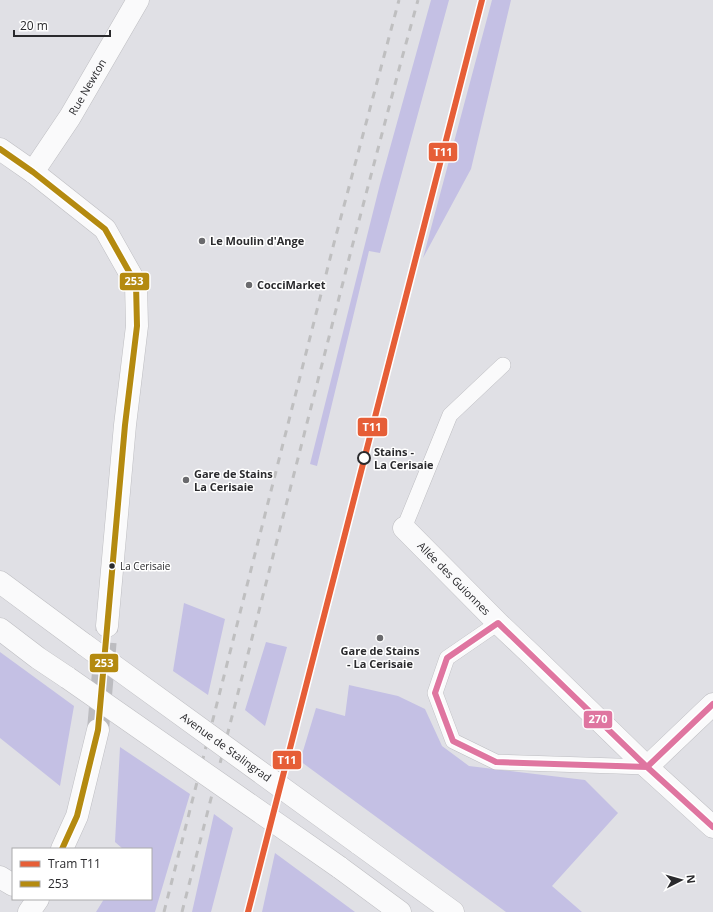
<svg xmlns="http://www.w3.org/2000/svg" width="713" height="912" font-family="'Open Sans',sans-serif">
  <style>
    .green { fill: #c4c0e4 }
    .lines { fill: none; stroke-linecap: round; stroke-linejoin: round }
    .street-tunnel { stroke: #bcbcc0; stroke-width: 22; stroke-dasharray: 22 11; stroke-linecap: butt }
    .lane-casing { stroke: #bebec2; stroke-width: 16 }
    .street-casing { stroke: #bebec2; stroke-width: 23 }
    .primary-casing { stroke: #bebec2; stroke-width: 23 }
    .lane { stroke: #fafafb; stroke-width: 15 }
    .street { stroke: #fafafb; stroke-width: 22 }
    .primary { stroke: #fafafb; stroke-width: 22 }
    .rail { stroke: #bfbfc0; stroke-width: 3; stroke-dasharray: 7 7; stroke-linecap: butt }
    .primary-bridge-casing { stroke: #bebec2; stroke-width: 23; stroke-linecap: butt }
    .primary-bridge { stroke: #fafafb; stroke-width: 22 }
    .bus-1-casing { stroke: #fff; stroke-width: 9 }
    .bus-2-casing { stroke: #fff; stroke-width: 9 }
    .bus-1 { stroke: #b48a10; stroke-width: 6 }
    .bus-2 { stroke: #df75a0; stroke-width: 6 }
    .tram-1-casing { stroke: #fff; stroke-width: 9 }
    .tram-1 { stroke: #e65e37; stroke-width: 6 }
    .poi-dot { fill: #6a6a6d; stroke: #fff; stroke-width: 1.5 }
    .stop-dot { fill: #fff; stroke: #2a2a2d; stroke-width: 2 }
    .bus-dot { fill: #2a2a2d; stroke: #fff; stroke-width: 1.5 }
    .labels { text-anchor: middle; stroke-width: 3; stroke-linejoin: round; paint-order: stroke }
    .bus-label { font-size: 10px; fill: #2a2a2d; stroke: #fff; text-anchor: start }
    .street-label { font-size: 11px; fill: #2a2a2d; stroke: #fff }
    .poi-label { font-size: 11px; font-weight: bold; fill: #2a2a2d; stroke: #fff; text-anchor: start }
    .stop-label { font-size: 11px; font-weight: bold; fill: #2a2a2d; stroke: #fff; text-anchor: start }
    .line-badge { stroke: #fff; stroke-width: 1.5 }
    .badge-label { font-size: 11px; text-anchor: middle; font-weight: bold; fill: #fff }
  </style>
  <rect width="100%" height="100%" fill="#e0e0e5"/>
  <path class="green" d="M431,0H449L380,253L369,251L317,466L310,464L380,184Z
    M492,0H511L471,169L423,258Z
    M184,603L225,619L208,695L173,671Z
    M266,642L287,647L265,726L245,710Z
    M0,652L74,706L60,786L0,738Z
    M349,685L398,696L425,709L442,746L469,766L585,780L618,813L552,886L582,912H506L300,761L316,708L345,716Z
    M120,747L190,794L155,912H96L104,899H151V849H123L115,842Z
    M214,814L233,828L211,912H192Z
    M275,853L355,912H262Z"/>
  <g class="lines">
    <path class="street-tunnel" d="M98,730L107,626"/>
    <g class="lane-casing">
      <path id="lane" d="M404,528L450,415L503,365
        M498,623L447,658L435,693L453,741L496,762L647,767"/>
    </g>
    <g class="street-casing">
      <g id="street">
        <path d="M0,149L33,172L105,229L136,284L137,326L125,425L107,626"/>
        <path id="s1" d="M33,172L70,117L138,0"/>
        <path id="s2" d="M404,528L498,623L535,658L647,767L713,827"/>
        <path d="M647,767L713,704"/>
        <path d="M62,849L77,816L98,730"/>
        <path d="M0,877L13,885"/>
        <path d="M29,912L38,899"/>
      </g>
    </g>
    <g class="primary-casing">
      <path id="primary" d="M0,582L85,645
        M0,629L38,658L68,678
        M358,843L453,912
        M339,867L400,912"/>
    </g>
    <use href="#lane" class="lane"/>
    <use href="#street" class="street"/>
    <use href="#primary" class="primary"/>
    <path class="rail" d="M164,912L334,243L399,0
      M182,912L352,247L402,58L418,0"/>
    <g class="primary-bridge-casing">
      <g id="primary-bridge">
        <path id="s3" d="M85,645L358,843"/>
        <path d="M68,678L339,867"/>
      </g>
    </g>
    <use href="#primary-bridge" class="primary-bridge"/>
    <g class="bus-1-casing">
      <path id="bus-1" d="M0,149L33,172L105,229L136,284L137,326L125,425L98,730L77,816L62,849"/>
    </g>
    <g class="bus-2-casing">
      <path id="bus-2" d="M498,623L647,767L496,762L453,741L435,693L447,658Z
        M647,767L713,827
        M647,767L713,704"/>
    </g>
    <use href="#bus-1" class="bus-1"/>
    <use href="#bus-2" class="bus-2"/>
    <g class="tram-1-casing">
      <path id="tram-1" d="M248,912L482,0"/>
    </g>
    <use href="#tram-1" class="tram-1"/>
  </g>
  <g class="poi-dot">
    <circle cx="202" cy="241" r="4"/>
    <circle cx="249" cy="285" r="4"/>
    <circle cx="186" cy="480" r="4"/>
    <circle cx="380" cy="638" r="4"/>
  </g>
  <circle class="stop-dot" cx="364" cy="458" r="6"/>
  <circle class="bus-dot" cx="112" cy="566" r="3.5"/>
  <g class="labels">
    <g class="bus-label">
      <text x="120" y="570">La Cerisaie</text>
    </g>
    <g class="street-label">
      <text dy="4" stroke="none"><textPath href="#s1" startOffset="101">Rue Newton</textPath></text>
      <text dy="4" stroke="none"><textPath href="#s2" startOffset="71">Allée des Guionnes</textPath></text>
      <text dy="4" stroke="none"><textPath href="#s3" startOffset="174">Avenue de Stalingrad</textPath></text>
    </g>
    <g class="poi-label">
      <text x="210" y="245">Le Moulin d'Ange</text>
      <text x="257" y="289">CocciMarket</text>
      <text x="194" y="478">Gare de Stains<tspan x="194" dy="13">La Cerisaie</tspan></text>
      <text x="380" y="655" text-anchor="middle">Gare de Stains<tspan x="380" dy="13">- La Cerisaie</tspan></text>
    </g>
    <g class="stop-label">
      <text x="374" y="456">Stains -<tspan x="374" dy="13">La Cerisaie</tspan></text>
    </g>
  </g>
  <g class="line-badge">
    <rect x="428" y="142" width="30" height="20" rx="4" fill="#e65e37"/>
    <rect x="119" y="272" width="31" height="19" rx="4" fill="#b48a10"/>
    <rect x="357" y="417" width="31" height="20" rx="4" fill="#e65e37"/>
    <rect x="89" y="653" width="30" height="20" rx="4" fill="#b48a10"/>
    <rect x="583" y="710" width="30" height="19" rx="4" fill="#df75a0"/>
    <rect x="272" y="750" width="30" height="20" rx="4" fill="#e65e37"/>
  </g>
  <g class="badge-label">
    <text x="443" y="156">T11</text>
    <text x="134" y="285">253</text>
    <text x="372" y="431">T11</text>
    <text x="104" y="667">253</text>
    <text x="598" y="723">270</text>
    <text x="287" y="764">T11</text>
  </g>
  <rect x="12" y="848" width="140" height="52" fill="#ffffff" stroke="#aaaaab"/>
  <rect x="20" y="861" width="20" height="6" fill="#e65e37" stroke="#aaaaab"/>
  <text x="48" y="868" font-size="12" fill="#2a2a2d">Tram T11</text>
  <rect x="20" y="881" width="20" height="6" fill="#b48a10" stroke="#aaaaab"/>
  <text x="48" y="888" font-size="12" fill="#2a2a2d">253</text>
  <g transform="translate(681 880) rotate(84)" stroke="#ffffff" stroke-width="3" paint-order="stroke">
  <path d="M0-3L7 15L0 10L-7 15Z" fill="#2a2a2d"/>
  <text y="-6" font-size="11" font-weight="bold" text-anchor="middle" fill="#2a2a2d">N</text>
  </g>
  <path d="M14 30v6h96v-6" fill="none" stroke="#2a2a2d" stroke-width="2"/>
  <text x="20" y="30" font-size="12" fill="#2a2a2d" stroke="#ffffff" stroke-width="3" paint-order="stroke">20 m</text>
</svg>
